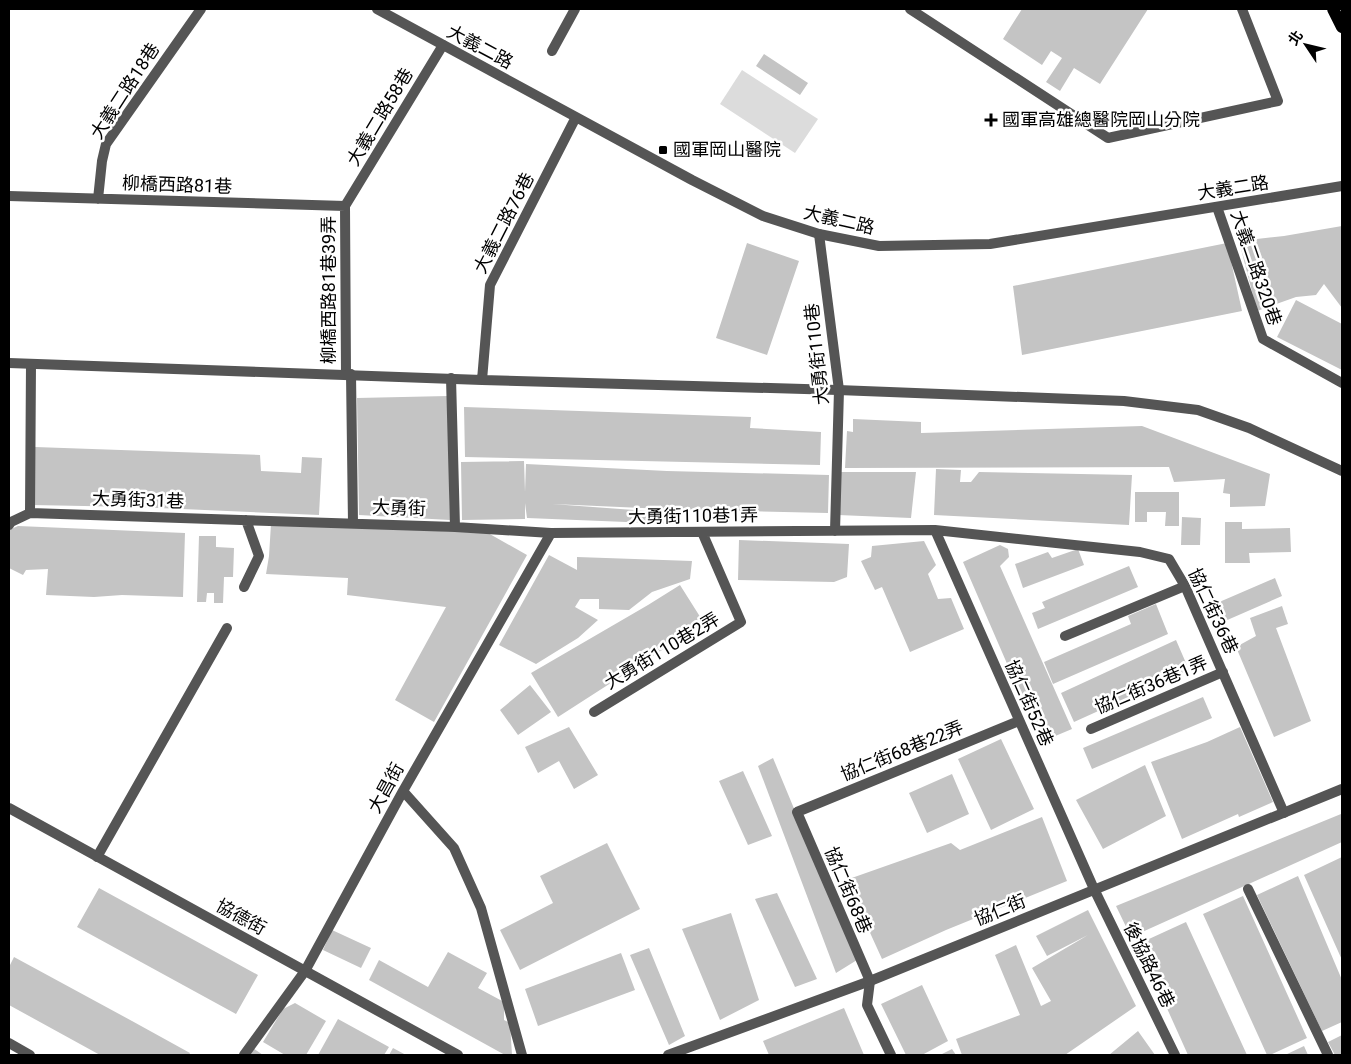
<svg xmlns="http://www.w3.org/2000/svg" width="1351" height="1064" font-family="Roboto,'Noto Sans TC',sans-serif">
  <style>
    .green { fill: #dcdcdc }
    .building { fill: #c4c4c4 }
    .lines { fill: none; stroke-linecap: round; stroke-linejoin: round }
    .lane { stroke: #555; stroke-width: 10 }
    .street { stroke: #555; stroke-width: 10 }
    .primary { stroke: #000; stroke-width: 12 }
    .poi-dot { fill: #000; stroke: #fff; stroke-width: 2 }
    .labels { text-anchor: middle; stroke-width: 5; stroke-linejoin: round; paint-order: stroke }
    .street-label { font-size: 18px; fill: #000; stroke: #fff }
    .poi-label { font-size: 18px; fill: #000; stroke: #fff; text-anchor: start }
  </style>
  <rect width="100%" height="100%" fill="#fff"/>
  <path class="green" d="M742,70L818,119L795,153L720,104Z"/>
  <path class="building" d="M1022,9H1148L1100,84L1074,68L1060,91L1046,82L1062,58L1051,51L1042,65L1003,39Z
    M764,54L808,83L800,95L756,66Z
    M1342,226V308L1324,284L1316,295L1296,297L1257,311L1239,241L1284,236Z
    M747,243L799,261L767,355L716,338Z
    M1227,243L1242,311L1022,355L1013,286Z
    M1296,300L1342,324V370L1277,337Z
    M448,396L450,520L359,515L357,398Z
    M464,407L751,417L750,428L821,432L820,465L465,457Z
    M853,419L921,422V433L1142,426L1270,474L1265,506L1230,507V494L1223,493L1225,479L1174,482L1169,467L845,468L847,431L853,432Z
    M35,447L260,455L261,471L301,473L302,457L322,458L319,515L136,507L32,505Z
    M524,461L525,492L526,464L667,471L829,475L828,513L665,509L552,504L675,513L676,524L527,518L525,503V519L462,520L461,462Z
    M936,469L961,470L960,482H971L979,472L1132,475L1129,525L934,515Z
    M839,472H916L911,518L838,515Z
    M1135,492H1179V526H1165L1166,512H1147V522H1135Z
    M1182,517L1201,518L1200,545H1181Z
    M1225,522H1242V529L1290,528L1291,552L1249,553L1250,563H1225Z
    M271,524L488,533L527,555L434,722L395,700L446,607L347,595L348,578L266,574L269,556Z
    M18,526L185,533L183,597L122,595L94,597L46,595L48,569L26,570L23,575L9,568V530Z
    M199,536H216V547L234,548L233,577H224L223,603H214V593H207L206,602H197Z
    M739,540L849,544L847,577L834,582L738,580Z
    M924,541L936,565L928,574L938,599L951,598L964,629L910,652L882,587L875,590L861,561L871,557L872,546Z
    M1000,545L1008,549L1009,557L1000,566L1072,729L1041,742L963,562Z
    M1078,549L1084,565L1023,588L1015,564L1048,552L1052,558Z
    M549,555L577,570V557L692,561L690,579L652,592L629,610L599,609V599H580L575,607L598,620L578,638L536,664L499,645Z
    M1129,566L1138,587L1038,629L1032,613L1045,608L1042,602Z
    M1275,578L1282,596L1225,621L1217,603Z
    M680,585L704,623L558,717L531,673L648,605Z
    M1156,604L1168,634L1053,684L1044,662L1131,624L1128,616Z
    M1282,606L1288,624L1276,628L1311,721L1274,737L1236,647L1256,636L1250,618Z
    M1176,640L1189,670L1074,722L1061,693Z
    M530,685L551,712L518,735L500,710Z
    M1203,697L1212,718L1092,769L1083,748Z
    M569,727L598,775L574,789L559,761L538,773L525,747Z
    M1240,727L1273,802L1239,817L1238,814L1182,839L1151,762L1207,742Z
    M1001,739L1034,809L991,830L958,759Z
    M773,758L857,960L836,973L758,766Z
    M1145,765L1166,816L1103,849L1076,800Z
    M743,771L772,836L748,845L719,781Z
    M952,774L969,814L927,833L909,793Z
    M1341,814L1342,818V842L1131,937L1116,906Z
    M1042,817L1067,881L946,930L882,959L846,880L951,843L960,850Z
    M607,843L640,909L520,970L500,930L553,903L540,876Z
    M1342,857V960L1304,875Z
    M1298,876L1342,980V1022L1322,1031L1257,895Z
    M99,888L258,975L236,1014L77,927Z
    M777,893L817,979L795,987L755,899Z
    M1243,896L1307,1038L1270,1055H1267L1203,914Z
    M1088,910L1136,1006L1065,1055H962L956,1039L1020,1015L995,955L1016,945L1041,1006L1051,1001L1032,968L1088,935L1047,956L1036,936Z
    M731,913L759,1000L720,1020L682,929Z
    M1186,922L1247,1055H1188L1138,944Z
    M332,930L371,948L361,968L323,950Z
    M649,948L685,1036L669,1045L630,955Z
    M448,952L487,973L478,988L504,1002V1020L510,1023L512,1055H505L369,980L379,960L428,987Z
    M621,953L635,990L538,1026L525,989Z
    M14,957L132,1021L190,1053L189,1055H100L9,1005V967Z
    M922,985L948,1041L922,1055H906L881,1004Z
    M295,1003L326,1021L306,1055H285L263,1042L283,1009Z
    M844,1008L864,1055H769L763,1041Z
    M338,1019L389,1047L384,1055H318Z
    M1138,1031L1155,1055H1109Z
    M1342,1035V1055H1335L1328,1042Z
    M1304,1046L1308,1055H1285Z
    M253,1048L263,1055H248Z
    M393,1048L406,1055H389Z
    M952,1049L956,1055H940Z"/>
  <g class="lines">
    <path class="lane" d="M910,9L1108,138L1278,101L1242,9
      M552,51L575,9
      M9,196L345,206
      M98,199L102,161L106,144L201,9
      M345,206L443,45
      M345,206L346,374
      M1217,207L1263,339L1342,383
      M819,234L839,390L835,531
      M351,374L353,523
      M451,378L455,527
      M30,513L455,527L551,533L935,530L1140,552L1169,559L1185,586L1284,813
      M9,525L11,522L30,513L31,364
      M935,530L1094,889L1175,1055
      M244,587L259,556L246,520
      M1065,636L1185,586
      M594,712L741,622L702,532
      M1091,729L1223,672
      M97,857L227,628
      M1248,889L1328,1055
      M9,1043L30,1055
      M891,1055L867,1005L870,981L797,812L1019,721"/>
    <path class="street" d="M377,9L692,180L763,216L819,234L879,246L990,244L1342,186
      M9,363L482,380L838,390L1124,401L1198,410L1249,428L1342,471
      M482,380L490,285L576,117
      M403,791L454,848L481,908L522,1055
      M9,808L458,1055
      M244,1055L305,971L403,791L551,533
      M668,1055L870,981L1342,789"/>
    <path class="primary" d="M1333,9L1342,27"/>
  </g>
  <g class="poi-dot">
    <path d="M988.5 112.5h5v5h5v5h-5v5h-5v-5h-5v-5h5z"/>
    <rect x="658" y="145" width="10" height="10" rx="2.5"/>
  </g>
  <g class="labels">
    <g class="street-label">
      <text transform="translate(480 47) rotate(28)" y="6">大義二路</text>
      <text transform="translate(125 91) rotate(-57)" y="6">大義二路18巷</text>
      <text transform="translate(380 117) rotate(-59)" y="6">大義二路58巷</text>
      <text transform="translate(177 185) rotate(2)" y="6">柳橋西路81巷</text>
      <text transform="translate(1233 188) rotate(-9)" y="6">大義二路</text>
      <text transform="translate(839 220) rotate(13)" y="6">大義二路</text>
      <text transform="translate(504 223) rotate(-63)" y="6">大義二路76巷</text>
      <text transform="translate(1256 268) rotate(71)" y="6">大義二路320巷</text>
      <text transform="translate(329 290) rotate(-90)" y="6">柳橋西路81巷39弄</text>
      <text transform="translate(817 354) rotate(-96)" y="6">大勇街110巷</text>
      <text transform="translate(138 500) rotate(2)" y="6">大勇街31巷</text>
      <text transform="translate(399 508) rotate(2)" y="6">大勇街</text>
      <text transform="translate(693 516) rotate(-1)" y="6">大勇街110巷1弄</text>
      <text transform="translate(1213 611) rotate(65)" y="6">協仁街36巷</text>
      <text transform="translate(662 651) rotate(-31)" y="6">大勇街110巷2弄</text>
      <text transform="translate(1151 685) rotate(-23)" y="6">協仁街36巷1弄</text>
      <text transform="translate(1029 703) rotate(66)" y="6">協仁街52巷</text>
      <text transform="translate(902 751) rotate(-22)" y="6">協仁街68巷22弄</text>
      <text transform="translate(386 788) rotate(-61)" y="6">大昌街</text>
      <text transform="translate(848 890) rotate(67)" y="6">協仁街68巷</text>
      <text transform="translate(1000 910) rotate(-22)" y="6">協仁街</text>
      <text transform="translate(241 917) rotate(29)" y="6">協德街</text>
      <text transform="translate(1149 965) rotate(64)" y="6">後協路46巷</text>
    </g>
    <g class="poi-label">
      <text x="1002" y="126">國軍高雄總醫院岡山分院</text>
      <text x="673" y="156">國軍岡山醫院</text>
    </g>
  </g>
  <rect width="1351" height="1064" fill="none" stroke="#000000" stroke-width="20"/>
  <g transform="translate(1306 45) rotate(305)" stroke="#ffffff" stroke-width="4" paint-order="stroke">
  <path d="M0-4L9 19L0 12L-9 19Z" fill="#000000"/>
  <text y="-8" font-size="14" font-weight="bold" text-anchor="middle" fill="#000000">北</text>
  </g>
</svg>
